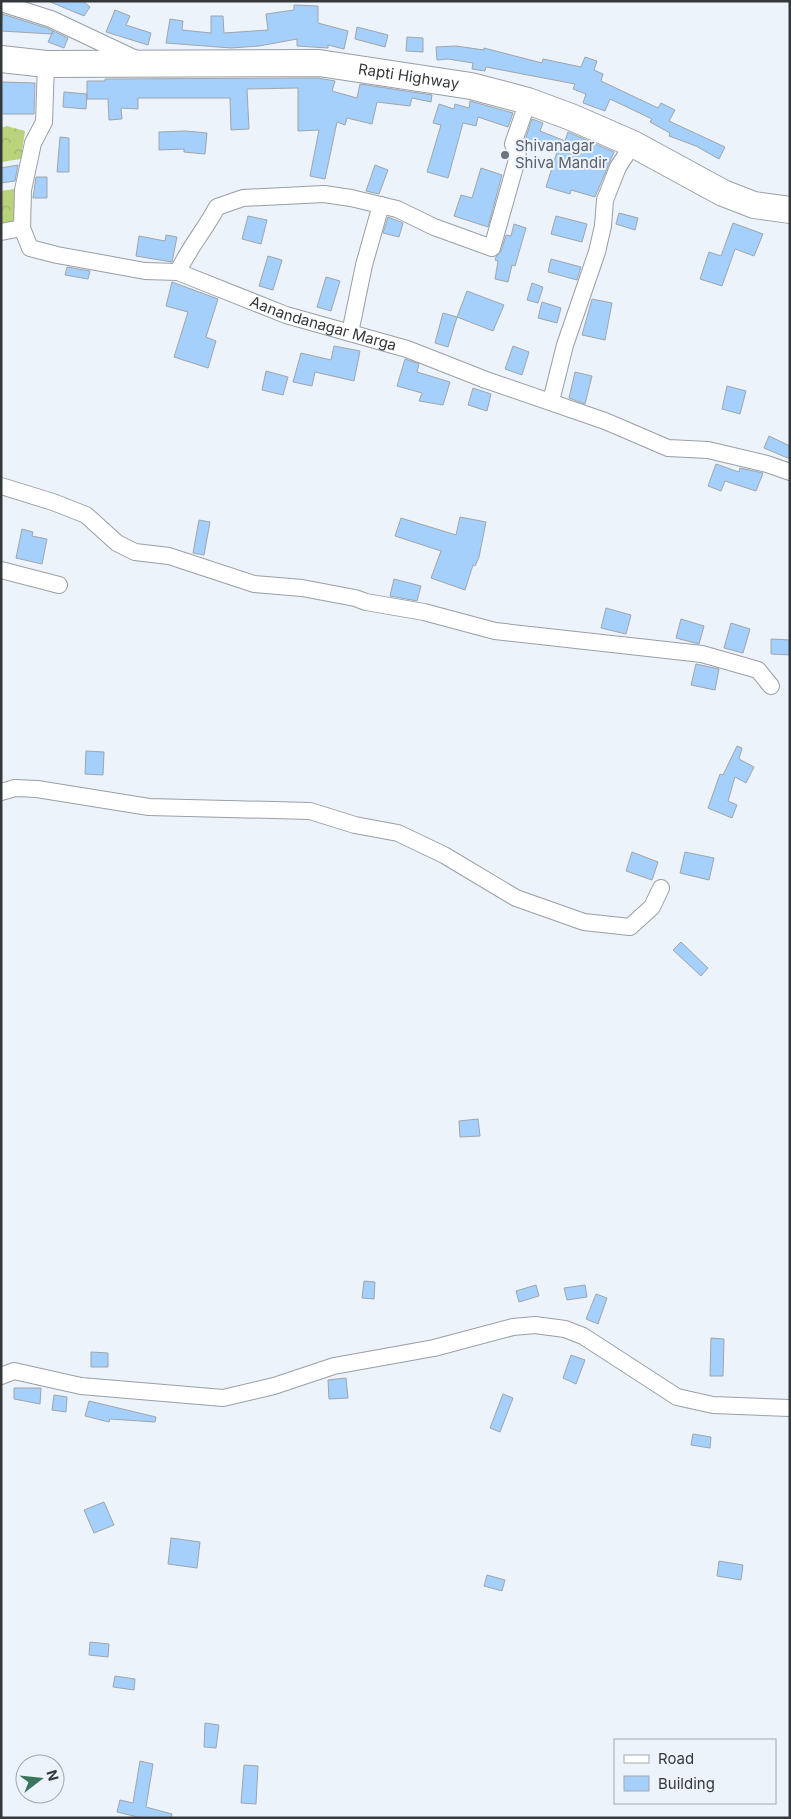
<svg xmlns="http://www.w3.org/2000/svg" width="791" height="1819" font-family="Inter,sans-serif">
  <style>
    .forest { fill: url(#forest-crowns) }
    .building { fill: #a5d0fc; stroke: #9fa5ab }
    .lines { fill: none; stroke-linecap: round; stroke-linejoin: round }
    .street-casing { stroke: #999fa5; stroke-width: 18 }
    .primary-casing { stroke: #999fa5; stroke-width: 28 }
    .street { stroke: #fff; stroke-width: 16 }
    .primary { stroke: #fff; stroke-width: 26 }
    .worship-dot { fill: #6b7280; stroke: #edf3fa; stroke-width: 2 }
    .labels { text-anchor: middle; stroke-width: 4; stroke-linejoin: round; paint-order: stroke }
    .street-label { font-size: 15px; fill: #35383b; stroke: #edf3fa }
    .worship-label { font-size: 15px; fill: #5b616d; stroke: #edf3fa; text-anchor: start }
  </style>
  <defs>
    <pattern id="forest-crowns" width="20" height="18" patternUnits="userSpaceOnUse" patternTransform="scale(1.25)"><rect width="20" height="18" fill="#bad37b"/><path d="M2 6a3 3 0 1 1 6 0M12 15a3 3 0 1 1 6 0" fill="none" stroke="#a0b66b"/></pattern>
  </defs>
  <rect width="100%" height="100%" fill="#edf3fa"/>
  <path class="forest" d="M7,126L25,131L21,159L1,162V128Z
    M20,188L13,222L1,226V191Z"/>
  <path class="building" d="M48,1H83L90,7L84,16Z
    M294,5L318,6V23L348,31L344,49L328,45V48L297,46V39L259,46L231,48L166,43L170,19L183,21L182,30L211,33V16H223L224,33L268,30L266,14L294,10Z
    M115,10L130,16L126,25L151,33L148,45L106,32Z
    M2,14L47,28L53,31L52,34L1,31Z
    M357,27L388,35L385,47L355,39Z
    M53,31L68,38L64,48L48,42Z
    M407,37L423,38V52L406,51Z
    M456,46L484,50V48L542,63L543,59L581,67L585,57L597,61L594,70L603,74L601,81L658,108L661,103L675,110L669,121L725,147L719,159L696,146L669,136L670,133L650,122L652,119L610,99L605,111L583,103L586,94L573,89L575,84L486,67L485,71L472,69L473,63L448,59L437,60L436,47Z
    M318,78L335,81L332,91L357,98L360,84L432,95L431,102L412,98L410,106L377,102L372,124L347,118L345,125L337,122L325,179L310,176L319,130L298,131V88L247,89L249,129L231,130L230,98H138V109L121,108L122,119L109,120L108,99H87V81H105V79Z
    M1,82L35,83L34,114H1Z
    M64,92L87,94L86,109L63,107Z
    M470,101L513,113L508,127L478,117L476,126L463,123L448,178L427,172L441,125L433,123L439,104L454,109L455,104L469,108Z
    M532,119L543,123L540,131L565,141L568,132L614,152L595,197L571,190L570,194L546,187L557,152L525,140Z
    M186,131L207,133L205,154L184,152V149L159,150V132Z
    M60,137L69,138V172H57Z
    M18,165L15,181L1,183V168Z
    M375,165L388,170L379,194L366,191Z
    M481,168L502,175L488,227L454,216L461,195L472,198Z
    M36,177H47V198H33Z
    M619,213L638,218L635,230L616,224Z
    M248,216L267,220L261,244L242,239Z
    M556,216L587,224L582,242L551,234Z
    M388,217L403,223L399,237L383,233Z
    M733,223L763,234L754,256L735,249L722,286L700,279L709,252L721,256Z
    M514,224L526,228L515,266L512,265L508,282L495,279L498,261L495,260L496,257L501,251L506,235L511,236Z
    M166,235L177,237L172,262L136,256L139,236L165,241Z
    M268,256L282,260L273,290L259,286Z
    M551,259L581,267L577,280L548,272Z
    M67,267L90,271L88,279L65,275Z
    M326,277L340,281L331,311L317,307Z
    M172,282L218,299L206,337L216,341L208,368L174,357L188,312L166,306Z
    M532,283L543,287L538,303L527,300Z
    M467,291L504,305L493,331L457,317Z
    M592,299L612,303L605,340L582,335Z
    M542,302L561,308L557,323L538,318Z
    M443,313L457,317L448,347L435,343Z
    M334,346L360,351L354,381L315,372L312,386L293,382L301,353L331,360Z
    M513,346L529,352L522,375L505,369Z
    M405,359L419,364L417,372L450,382L443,405L419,401L422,393L397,386Z
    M266,371L288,377L283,395L262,390Z
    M575,372L592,376L585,404L569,398Z
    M727,386L746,391L740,414L722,409Z
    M473,388L491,394L487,411L468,405Z
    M769,436L790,446V459L764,448Z
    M716,464L739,472L740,468L763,473L756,491L725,481L721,491L708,486Z
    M460,517L486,522L479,557L475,566L473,565L465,590L431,578L441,551L395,536L401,518L456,535Z
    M199,520L210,522L204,555L193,553Z
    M22,529L33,532L32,536L47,539L42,564L16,558Z
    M394,579L421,586L417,601L390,596Z
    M606,608L631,615L626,634L601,628Z
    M681,619L704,626L699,644L676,638Z
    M731,623L750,629L743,653L724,648Z
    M771,639L790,640V655L771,654Z
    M696,664L719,669L715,690L691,685Z
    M737,746L742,748L739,759L754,767L746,783L735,777L728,801L737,805L732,818L708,808L720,774L723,775Z
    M86,751L104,752L103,775L85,774Z
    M632,852L658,862L652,880L626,871Z
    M685,852L714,858L709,880L680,873Z
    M681,942L708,968L701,976L673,950Z
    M478,1119L480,1136L460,1137L459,1121Z
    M364,1281L375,1282L374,1299L362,1298Z
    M536,1285L539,1296L519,1302L516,1291Z
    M585,1285L587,1297L567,1300L564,1288Z
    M596,1294L607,1298L598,1324L586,1319Z
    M711,1338L724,1339L723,1376H710Z
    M91,1352L108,1353V1367H91Z
    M571,1355L585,1360L576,1384L563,1378Z
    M346,1378L348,1398L329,1399L328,1380Z
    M14,1388H41L40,1404L14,1399Z
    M503,1394L513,1398L500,1432L490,1428Z
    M54,1395L67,1397L66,1412L52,1410Z
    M89,1401L156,1417L155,1422L110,1419L109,1422L85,1416Z
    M693,1434L711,1437L710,1448L691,1445Z
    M104,1502L114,1525L94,1533L84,1510Z
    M171,1538L200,1542L197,1568L168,1564Z
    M719,1561L743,1565L741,1580L717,1576Z
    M487,1575L505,1580L502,1591L484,1586Z
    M90,1642L109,1644L108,1657L89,1655Z
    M115,1676L135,1679L134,1690L113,1687Z
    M205,1723L219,1725L216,1748L204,1747Z
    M140,1761L153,1764L146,1807L172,1814L171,1818H142L117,1812L120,1800L133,1803Z
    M244,1765L258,1766L256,1804L241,1803Z"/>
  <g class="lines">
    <g class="street-casing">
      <g id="street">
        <path d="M1,3L51,19L138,60"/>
        <path id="s1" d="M46,64L44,122L33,143L23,190L22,228L30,248L57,255L145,271L178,272L286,315L407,349L486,380L605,421L668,448L708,450L767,464L790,472"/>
        <path d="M1,232L22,228"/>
        <path d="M178,272C188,249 205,230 217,207L243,198L324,194L351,198L397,209L434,227L492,248L518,156L513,144L528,101"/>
        <path d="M350,333L364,265L381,205"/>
        <path d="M551,401L565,345L597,252L603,226L605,200L618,167L633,144"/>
        <path d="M1,486L53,502L86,515L117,543L135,552L169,556L254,584L302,588L355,598L366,602L424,612L495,631L702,654L758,670L771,686"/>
        <path d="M1,570L59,585"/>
        <path d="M1,792L15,788L37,789L149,807L310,811L355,825L398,833L444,855L516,898L584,922L630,927L652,907L661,888"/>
        <path d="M1,1376L14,1371L81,1386L223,1398L274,1386L334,1366L434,1348L513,1327L535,1325L565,1329L583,1336L677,1397L713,1405L790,1408"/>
      </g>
    </g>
    <g class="primary-casing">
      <g id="primary">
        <path id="s2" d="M1,59L46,64L319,63L471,86L528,101L571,117L633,144L723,193L754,205L790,210"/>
      </g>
    </g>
    <use href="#street" class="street"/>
    <use href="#primary" class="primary"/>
  </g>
  <circle class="worship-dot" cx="505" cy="155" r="5"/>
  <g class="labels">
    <g class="street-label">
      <text dy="5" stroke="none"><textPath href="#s2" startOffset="409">Rapti Highway</textPath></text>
      <text dy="5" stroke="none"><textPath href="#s1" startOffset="494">Aanandanagar Marga</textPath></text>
    </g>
    <g class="worship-label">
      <text x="515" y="151">Shivanagar<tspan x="515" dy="17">Shiva Mandir</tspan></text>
    </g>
  </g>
  <rect width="791" height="1819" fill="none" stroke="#35383b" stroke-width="5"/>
  <rect x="614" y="1739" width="162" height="65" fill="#edf3fa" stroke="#a3a8ae"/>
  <rect x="624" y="1755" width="25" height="8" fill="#ffffff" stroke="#a3a8ae"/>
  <text x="658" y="1764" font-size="15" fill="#35383b">Road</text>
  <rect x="624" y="1776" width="25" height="15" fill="#a5d0fc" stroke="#a3a8ae"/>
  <text x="658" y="1789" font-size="15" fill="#35383b">Building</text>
  <g transform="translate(40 1779) rotate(74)"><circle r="24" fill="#edf3fa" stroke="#a3a8ae"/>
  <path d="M0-4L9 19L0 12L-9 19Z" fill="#3a755e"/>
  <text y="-8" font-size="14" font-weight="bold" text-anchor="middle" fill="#35383b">N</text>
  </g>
</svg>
